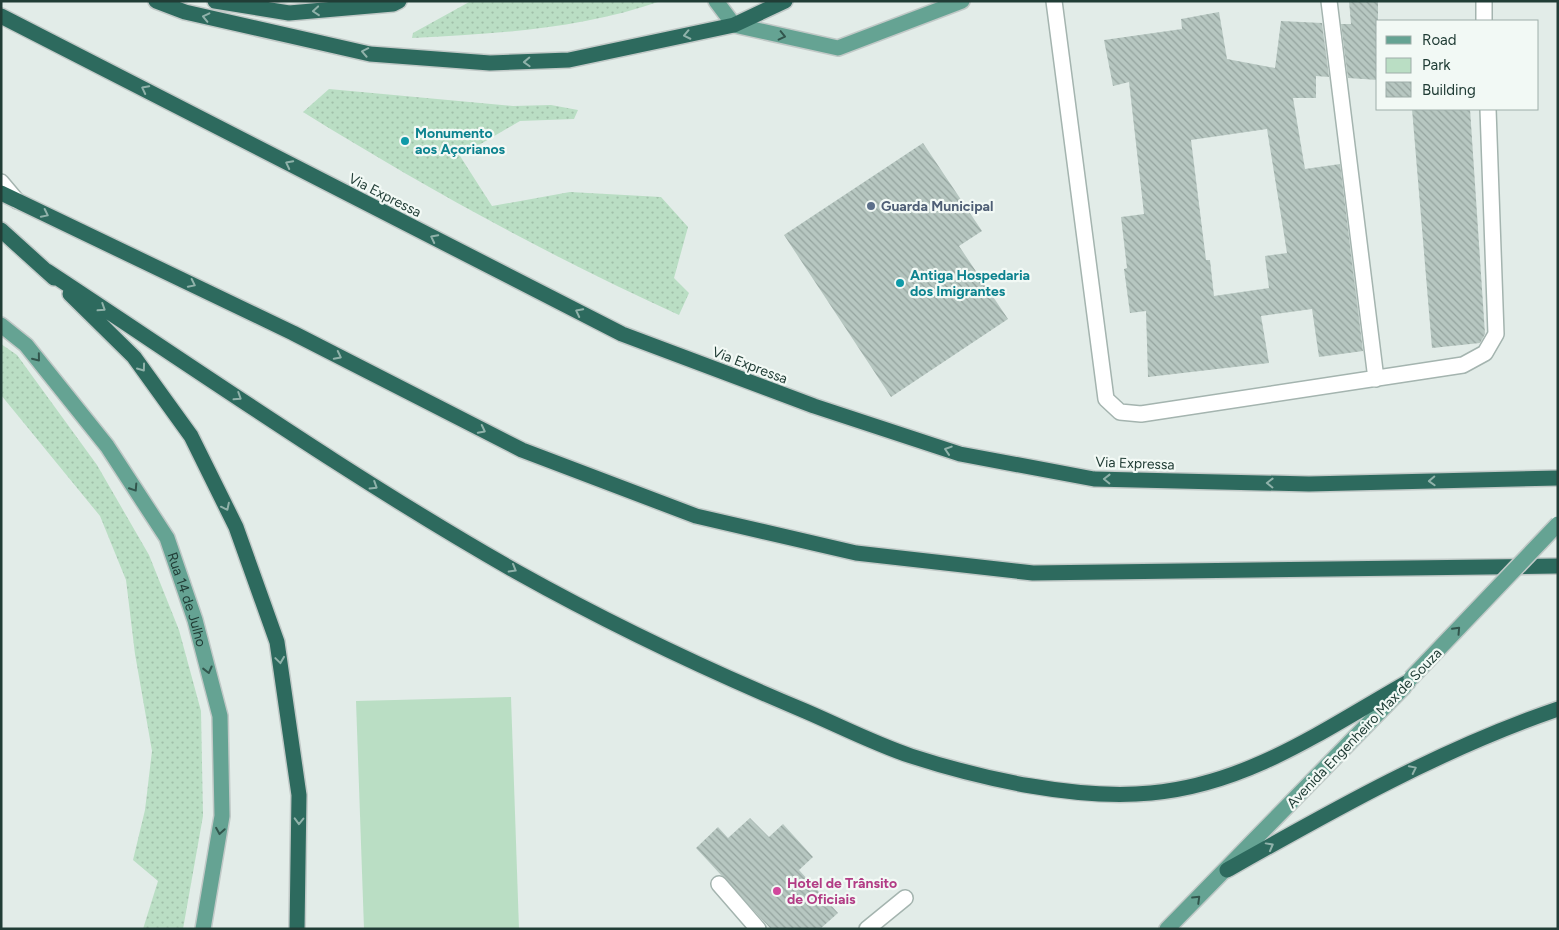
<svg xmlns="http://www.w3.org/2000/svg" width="1559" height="930" font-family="Figtree,sans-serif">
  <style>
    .green { fill: url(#green-dots) }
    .pitch { fill: #badec4 }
    .building { fill: url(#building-back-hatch); fill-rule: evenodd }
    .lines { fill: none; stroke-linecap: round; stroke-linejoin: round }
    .service-casing { stroke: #a4b4af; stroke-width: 18 }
    .primary-casing { stroke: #c1c9c7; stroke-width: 18 }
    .motorway-casing { stroke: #c1c9c7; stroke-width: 18 }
    .service { stroke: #fff; stroke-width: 15 }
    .primary { stroke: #65a393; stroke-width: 15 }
    .motorway { stroke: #2d6a5e; stroke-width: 15 }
    .primary-bridge-casing { stroke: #c1c9c7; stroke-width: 18; stroke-linecap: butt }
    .primary-bridge { stroke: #65a393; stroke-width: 15 }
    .oneway { stroke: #90b2aa }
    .oneway2 { stroke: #32564d }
    .culture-dot { fill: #0f9aa8; stroke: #f2f9f5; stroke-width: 2 }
    .service-dot { fill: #5c6f8a; stroke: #f2f9f5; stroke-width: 2 }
    .hotel-dot { fill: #d1479c; stroke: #f2f9f5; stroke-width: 2 }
    .labels { text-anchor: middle; stroke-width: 4.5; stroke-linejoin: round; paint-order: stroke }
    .culture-label { font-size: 14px; font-weight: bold; fill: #0d838f; stroke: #f2f9f5; text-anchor: start }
    .street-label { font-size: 14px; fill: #213d36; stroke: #f2f9f5 }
    .service-label { font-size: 14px; font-weight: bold; fill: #4e5e75; stroke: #f2f9f5; text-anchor: start }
    .hotel-label { font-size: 14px; font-weight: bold; fill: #b23c85; stroke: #f2f9f5; text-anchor: start }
  </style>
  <defs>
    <pattern id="green-dots" width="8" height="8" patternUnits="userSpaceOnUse" patternTransform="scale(1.25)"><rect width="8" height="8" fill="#badec4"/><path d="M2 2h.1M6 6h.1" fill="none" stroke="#a0bfa9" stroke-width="1.8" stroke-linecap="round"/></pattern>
    <pattern id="building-back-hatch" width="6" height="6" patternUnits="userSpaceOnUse" patternTransform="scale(1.25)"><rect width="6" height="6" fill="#b7c7c1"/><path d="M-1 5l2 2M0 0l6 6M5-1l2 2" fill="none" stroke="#94a39e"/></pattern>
  </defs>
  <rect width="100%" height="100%" fill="#e2ece8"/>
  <path class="green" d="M471,1H661C581,29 496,34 412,38L413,33Z
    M329,89L513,106L551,105L578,110L574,119L520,121L460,156L492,206L570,192L661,197L688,227L674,278L689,293L679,315C549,256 424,187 303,112Z
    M1,344L17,355L97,465L149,555L179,630L201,711L203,816L183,929H143L158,881L133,860L145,810L152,751L135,654L126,580L100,516L1,395Z"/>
  <path class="pitch" d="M511,697L519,929H364L356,701Z"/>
  <path class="building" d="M1349,1H1378V80L1348,78L1341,24H1351Z
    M1219,12L1227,59L1275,68L1281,21L1322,23L1329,77L1316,76V98H1293L1305,169L1340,164L1363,351L1319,357L1312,309L1261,316L1269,363L1148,377L1146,311L1130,313L1124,269L1127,268L1121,217L1144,214L1129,82L1113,86L1104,40L1182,29L1181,19ZM1267,129L1287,253L1265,256L1269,288L1214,296L1210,260H1206L1191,140Z
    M1412,109H1470L1485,334L1480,343L1432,348Z
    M923,143L982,231L959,246L1008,319L891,397L784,235Z
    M750,818L769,837L783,824L813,857L799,870L838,913L820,929H771L696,848L718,827L728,838Z"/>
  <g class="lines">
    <g class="service-casing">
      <path id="service" d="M1054,1L1106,399L1120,412L1141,414L1463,365L1485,353L1496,334L1488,109
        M1329,1L1376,379
        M1484,1V21
        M1,182L17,201
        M719,884L758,929
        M867,929L905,898"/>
    </g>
    <g class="primary-casing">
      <g id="primary">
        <path d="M716,1L734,25L838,48L962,1"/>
        <path id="s1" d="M1,325L26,345L107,446L167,538L195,620L220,716L222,816L203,929"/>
        <path d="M1167,929L1404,687"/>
      </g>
    </g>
    <g class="motorway-casing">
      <path id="motorway" d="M156,1L185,12L370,54L490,63L569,60L734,25L785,1
        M215,1L289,13L393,4L399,1
        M1,16L622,334L814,406L960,454L1094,479L1309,484L1558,478
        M1,193L293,333L522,450L696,516L856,553L1033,573L1558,566
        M1,230L54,278
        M47,271C202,373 355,480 517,572C610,624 707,670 805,711C840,726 875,744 911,756C982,779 1076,800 1151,793C1249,784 1325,729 1408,682
        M70,294L134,357L191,436L236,527L277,642L299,795L297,929
        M1227,870C1335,809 1441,749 1558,709"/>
    </g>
    <use href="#service" class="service"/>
    <use href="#primary" class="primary"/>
    <use href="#motorway" class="motorway"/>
    <g class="primary-bridge-casing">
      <path id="primary-bridge" d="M1411,678L1558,524"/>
    </g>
    <use href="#primary-bridge" class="primary-bridge"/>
  </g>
  <defs><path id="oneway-chevron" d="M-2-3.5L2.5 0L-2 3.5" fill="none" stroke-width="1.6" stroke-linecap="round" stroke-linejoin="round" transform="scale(1.25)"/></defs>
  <g class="oneway">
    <use href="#oneway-chevron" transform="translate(316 11) rotate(175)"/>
    <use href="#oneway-chevron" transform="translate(206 17) rotate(-167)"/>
    <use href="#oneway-chevron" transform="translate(687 35) rotate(168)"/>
    <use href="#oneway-chevron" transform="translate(365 52) rotate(-169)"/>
    <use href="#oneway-chevron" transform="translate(527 62) rotate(178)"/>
    <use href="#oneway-chevron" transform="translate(145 89) rotate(-153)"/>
    <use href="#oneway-chevron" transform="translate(289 164) rotate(-153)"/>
    <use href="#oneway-chevron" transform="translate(45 214) rotate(26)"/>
    <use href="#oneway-chevron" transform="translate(434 238) rotate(-153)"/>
    <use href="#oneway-chevron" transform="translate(192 284) rotate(26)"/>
    <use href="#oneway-chevron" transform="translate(102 308) rotate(33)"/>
    <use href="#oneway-chevron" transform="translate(579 312) rotate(-153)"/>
    <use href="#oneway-chevron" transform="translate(338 356) rotate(27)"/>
    <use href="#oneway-chevron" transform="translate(142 368) rotate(54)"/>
    <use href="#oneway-chevron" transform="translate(238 397) rotate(33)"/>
    <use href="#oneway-chevron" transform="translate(482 430) rotate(27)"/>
    <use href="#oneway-chevron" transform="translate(948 450) rotate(-162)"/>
    <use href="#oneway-chevron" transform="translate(1107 479) rotate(-179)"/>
    <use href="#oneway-chevron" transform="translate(1432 481) rotate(178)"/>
    <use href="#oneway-chevron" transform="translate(1270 483) rotate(-179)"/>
    <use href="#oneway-chevron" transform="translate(374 486) rotate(32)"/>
    <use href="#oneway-chevron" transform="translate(226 507) rotate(64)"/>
    <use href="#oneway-chevron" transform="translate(513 569) rotate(30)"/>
    <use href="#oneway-chevron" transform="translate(280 660) rotate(82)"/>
    <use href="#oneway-chevron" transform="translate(1413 769) rotate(-26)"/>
    <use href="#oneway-chevron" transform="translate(299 821) rotate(91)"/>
    <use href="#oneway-chevron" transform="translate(1270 846) rotate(-29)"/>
  </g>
  <g class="oneway2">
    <use href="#oneway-chevron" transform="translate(782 36) rotate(13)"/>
    <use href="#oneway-chevron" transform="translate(37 358) rotate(51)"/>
    <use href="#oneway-chevron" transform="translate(134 488) rotate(57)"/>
    <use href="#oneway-chevron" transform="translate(1457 630) rotate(-47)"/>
    <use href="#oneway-chevron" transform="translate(208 670) rotate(76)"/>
    <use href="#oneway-chevron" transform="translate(220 831) rotate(99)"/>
    <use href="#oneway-chevron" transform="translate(1197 899) rotate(-44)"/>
  </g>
  <g class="culture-dot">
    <circle cx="405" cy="141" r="5"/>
    <circle cx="900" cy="283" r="5"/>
  </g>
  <circle class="service-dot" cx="871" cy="206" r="5"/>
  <circle class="hotel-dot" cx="777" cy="891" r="5"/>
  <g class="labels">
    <g class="culture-label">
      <text x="415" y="138">Monumento<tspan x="415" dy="16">aos Açorianos</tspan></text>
      <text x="910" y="280">Antiga Hospedaria<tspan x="910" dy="16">dos Imigrantes</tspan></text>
    </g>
    <g class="street-label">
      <text transform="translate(385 195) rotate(27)" y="5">Via Expressa</text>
      <text transform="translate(750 365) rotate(21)" y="5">Via Expressa</text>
      <text transform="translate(1135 463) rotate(2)" y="5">Via Expressa</text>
      <text dy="5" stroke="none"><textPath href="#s1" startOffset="336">Rua 14 de Julho</textPath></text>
      <text transform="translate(1364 728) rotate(-46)" y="5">Avenida Engenheiro Max de Souza</text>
    </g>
    <g class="service-label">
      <text x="881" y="211">Guarda Municipal</text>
    </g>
    <g class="hotel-label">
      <text x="787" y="888">Hotel de Trânsito<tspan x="787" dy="16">de Oficiais</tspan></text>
    </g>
  </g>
  <rect width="1559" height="930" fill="none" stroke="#213d36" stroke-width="5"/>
  <rect x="1376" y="20" width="162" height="90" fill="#f2f9f5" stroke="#9eaea9"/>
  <rect x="1386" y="36" width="25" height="8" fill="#65a393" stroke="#9eaea9"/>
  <text x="1422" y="45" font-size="15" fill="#213d36">Road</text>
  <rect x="1386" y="58" width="25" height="15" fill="#badec4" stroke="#9eaea9"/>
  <text x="1422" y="70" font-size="15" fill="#213d36">Park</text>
  <rect x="1386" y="82" width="25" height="15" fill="url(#building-back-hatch)" stroke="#9eaea9"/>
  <text x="1422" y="95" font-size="15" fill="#213d36">Building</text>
</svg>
